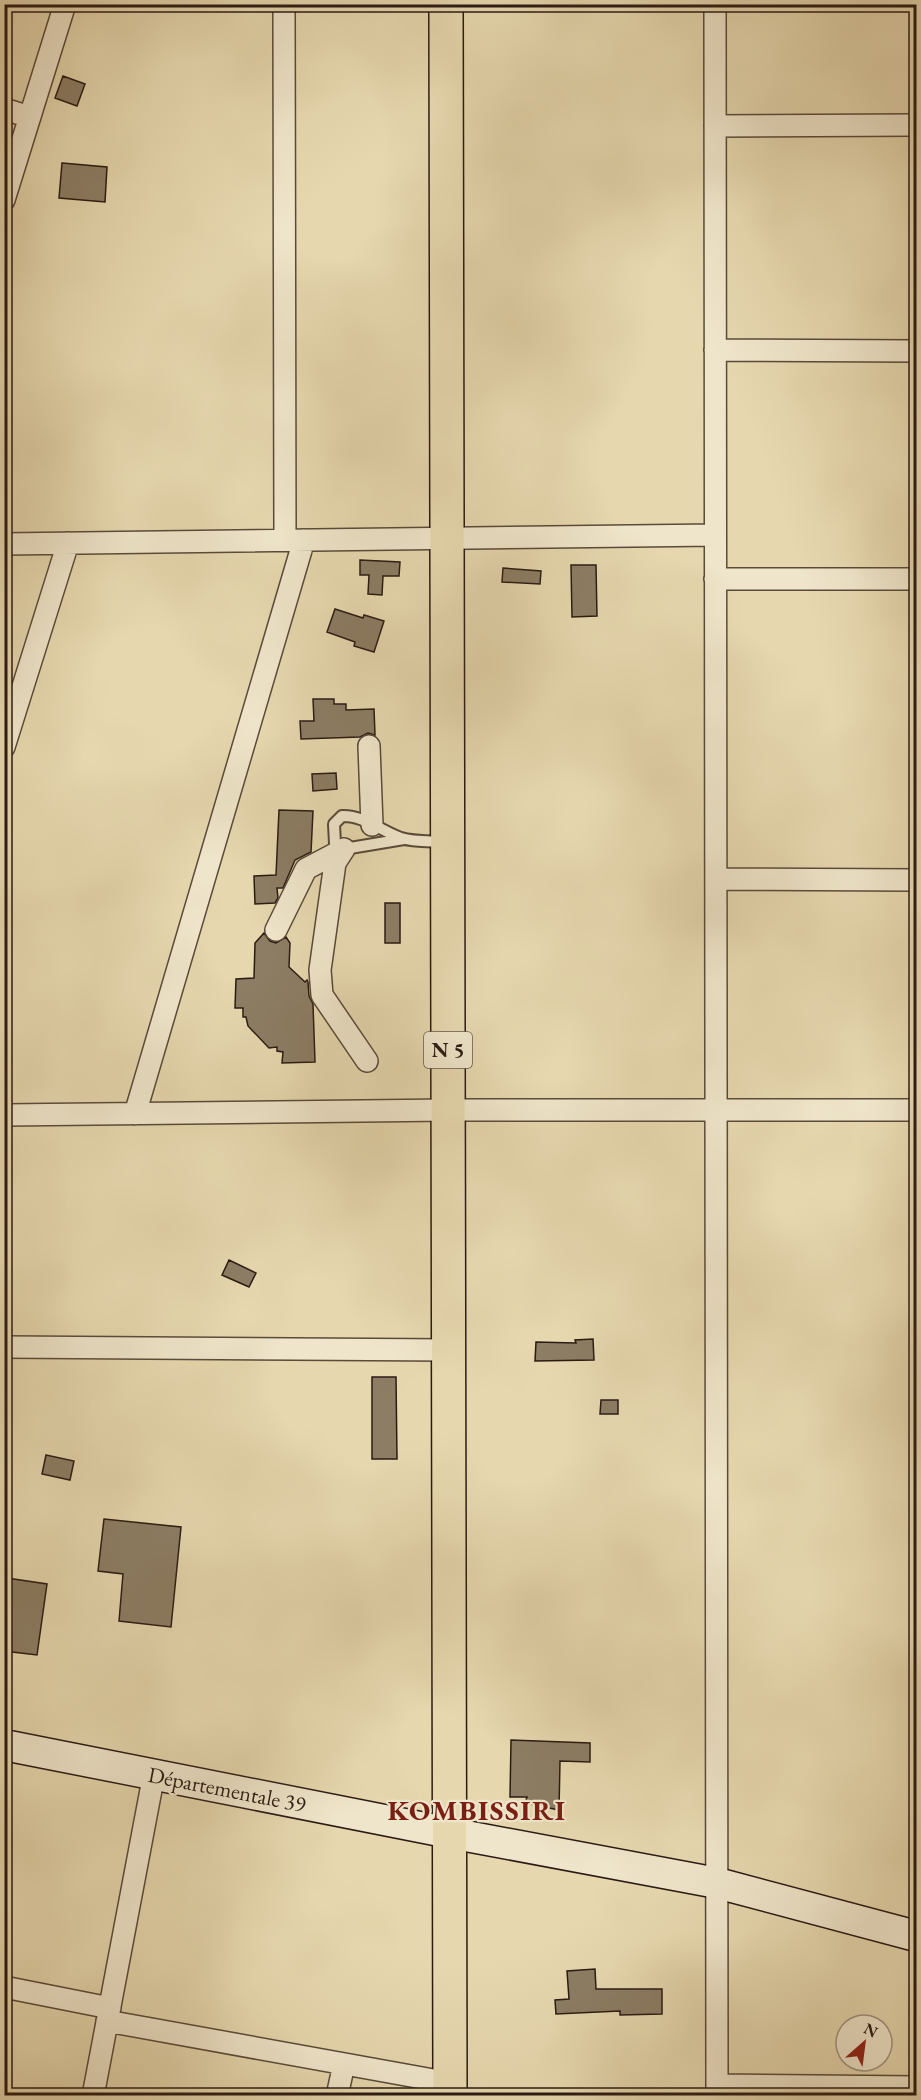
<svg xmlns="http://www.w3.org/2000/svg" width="921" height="2100" font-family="'EB Garamond',serif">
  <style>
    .building { fill: #8c7d64; stroke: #2b1b14; stroke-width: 1.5 }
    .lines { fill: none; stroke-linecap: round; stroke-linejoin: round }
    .lane-casing { stroke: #5a4a3a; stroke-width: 14 }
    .street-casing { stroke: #5a4a3a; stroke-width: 24 }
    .secondary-casing { stroke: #2b1b14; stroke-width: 33 }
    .highway-casing { stroke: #2b1b14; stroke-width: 36 }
    .lane { stroke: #efe5ca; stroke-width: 10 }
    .street { stroke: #efe5ca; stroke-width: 21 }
    .secondary { stroke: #efe5ca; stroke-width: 30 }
    .highway { stroke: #e6d7ae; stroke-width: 33 }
    .labels { text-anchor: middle; stroke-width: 4.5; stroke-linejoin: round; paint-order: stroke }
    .shield { fill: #efe5ca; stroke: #66584b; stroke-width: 1.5 }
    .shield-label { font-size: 21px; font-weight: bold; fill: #2b1b14 }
    .street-label { font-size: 22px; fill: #2b1b14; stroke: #efe5ca }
    .district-label { font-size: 28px; font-weight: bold; letter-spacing: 1.5px; fill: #7a1f14; stroke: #efe5ca }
  </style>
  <rect width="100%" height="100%" fill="#e6d7ae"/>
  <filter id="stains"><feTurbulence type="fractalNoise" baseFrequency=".00333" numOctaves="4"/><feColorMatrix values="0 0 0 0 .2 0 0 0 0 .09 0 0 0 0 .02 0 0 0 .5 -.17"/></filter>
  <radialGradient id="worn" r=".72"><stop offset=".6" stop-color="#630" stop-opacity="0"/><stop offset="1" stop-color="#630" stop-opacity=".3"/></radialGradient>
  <path class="building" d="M63,76L85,84L77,106L55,98Z
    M62,163L107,167L105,202L59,198Z
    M360,560L400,562L399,576H383L382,595L368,594L369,575H360Z
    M571,565H596L597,616L572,617Z
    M503,568L541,571L540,584L502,582Z
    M335,609L363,618L364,615L384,621L374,652L354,646L355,642L327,632Z
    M313,699H334V704H346V710L374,709L375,735L368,733L360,737L301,739L300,721H314Z
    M336,773L337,789L313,791L312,774Z
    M279,810L313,811L311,852L295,860L283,888H277L278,898L275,903L255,904L254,876L276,875Z
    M385,903H400V943H385Z
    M264,933L270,941L276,943L286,937L290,943L289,967L305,982L307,980L308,982L309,996L313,1004L315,1062L282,1063L283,1052L277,1051V1047L269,1048L248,1026L246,1017H243V1008H235L236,979L254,978L255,943Z
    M229,1260L256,1273L249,1287L222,1275Z
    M593,1339L594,1360L535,1361L536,1342L576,1343L575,1340Z
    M372,1377H396L397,1459H372Z
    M601,1400H618V1414H600Z
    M46,1455L74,1461L70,1480L42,1474Z
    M104,1519L181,1527L171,1627L119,1621L123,1574L98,1571Z
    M7,1578L47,1584L37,1655L4,1651V1592Z
    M511,1740L590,1743V1762L560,1761L559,1810L525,1803L527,1797H510Z
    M595,1969L596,1989H662V2014L620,2015V2011L556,2014L555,2000L569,1999L567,1971Z"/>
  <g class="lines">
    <g class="lane-casing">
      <path id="lane" d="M404,839L344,849L335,844L334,824L342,816C363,815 381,831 401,838C414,842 430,841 444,842"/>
    </g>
    <g class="street-casing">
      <path id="street" d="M284,4L285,540
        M715,4L717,2096
        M4,109L30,117
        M715,126L916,125
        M4,200L65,4
        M715,350L916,351
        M4,544L715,535
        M715,579H916
        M369,746L372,825
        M4,747L68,543
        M344,849L335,863L320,970L322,995L367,1061
        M716,879L916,880
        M276,930L306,869L344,849
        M135,1114L304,540
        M4,1115L448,1110H916
        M4,1347L449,1350
        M4,1987L110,2008
        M107,2021L450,2083
        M717,2085L916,2087
        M93,2096L154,1774
        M337,2096L344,2064"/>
    </g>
    <g class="secondary-casing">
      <path id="secondary" d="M4,1745L450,1833L717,1883L916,1936"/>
    </g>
    <g class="highway-casing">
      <path id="highway" d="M446,4L450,2096"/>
    </g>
    <use href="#lane" class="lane"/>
    <use href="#street" class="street"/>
    <use href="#secondary" class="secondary"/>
    <use href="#highway" class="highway"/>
  </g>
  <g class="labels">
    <rect class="shield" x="424" y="1032" width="48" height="36" rx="4.5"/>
    <g class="shield-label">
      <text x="448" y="1057">N 5</text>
    </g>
    <g class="street-label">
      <text transform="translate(227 1789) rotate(11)" y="8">Départementale 39</text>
    </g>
    <g class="district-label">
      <text x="477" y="1820">KOMBISSIRI</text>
    </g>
  </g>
  <rect width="921" height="2100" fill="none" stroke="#e6d7ae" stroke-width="24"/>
  <rect x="6" y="6" width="909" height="2088" fill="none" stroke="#2b1b14" stroke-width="3"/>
  <rect x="12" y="12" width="897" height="2076" fill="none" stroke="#2b1b14" stroke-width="1.5"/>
  <g transform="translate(864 2043) rotate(28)"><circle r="28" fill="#efe5ca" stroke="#a19481" stroke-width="1.5"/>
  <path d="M0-4.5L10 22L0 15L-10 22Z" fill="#8f2418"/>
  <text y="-9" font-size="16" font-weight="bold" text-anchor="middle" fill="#2b1b14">N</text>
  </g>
  <rect width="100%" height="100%" filter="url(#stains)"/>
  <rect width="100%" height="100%" fill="url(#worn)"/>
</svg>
